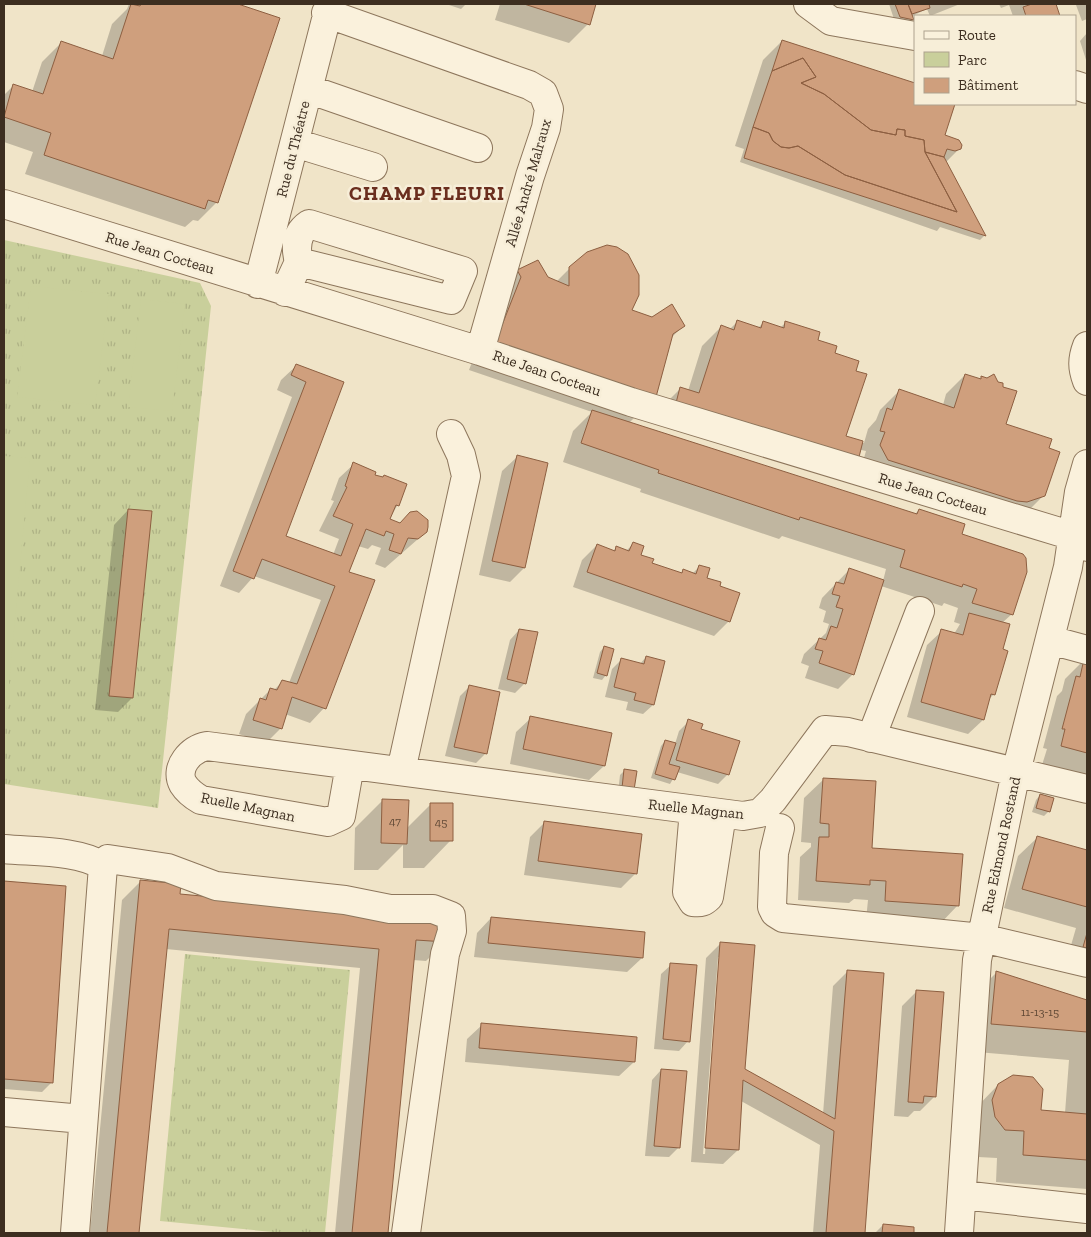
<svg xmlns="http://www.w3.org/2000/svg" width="1091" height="1237" font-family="'Zilla Slab',serif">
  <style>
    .grass { fill: url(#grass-tufts) }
    .green { fill: #c9cf9b }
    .shadow { fill: #0003; fill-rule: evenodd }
    .building { fill: #cf9f7d; stroke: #8d5f41 }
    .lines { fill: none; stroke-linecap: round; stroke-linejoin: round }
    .minor-casing { stroke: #8d765c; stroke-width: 30 }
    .minor { stroke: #faf1dc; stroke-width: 28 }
    .labels { text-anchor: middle; stroke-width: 5; stroke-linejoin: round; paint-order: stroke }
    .number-label { font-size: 12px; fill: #624a37 }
    .street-label { font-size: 15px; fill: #3d2e20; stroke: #f7eed8 }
    .district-label { font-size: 20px; font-weight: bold; letter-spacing: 1px; fill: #6b2e1e; stroke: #f7eed8 }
  </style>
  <defs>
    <pattern id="grass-tufts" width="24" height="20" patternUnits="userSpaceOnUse" patternTransform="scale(1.25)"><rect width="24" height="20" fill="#c9cf9b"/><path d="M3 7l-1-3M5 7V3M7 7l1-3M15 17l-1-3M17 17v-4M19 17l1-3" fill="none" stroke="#aeb285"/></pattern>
  </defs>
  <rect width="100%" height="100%" fill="#f0e4c8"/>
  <path class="grass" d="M4,240L200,283L211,306L158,808L4,784Z
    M185,954L350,970L325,1233H283L160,1221Z"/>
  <path class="green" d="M31,286L109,294L95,405L17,397Z
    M141,299L185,304L172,411L128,407Z
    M4,456L30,458L5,727H4Z"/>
  <path class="shadow" d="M129,4H234L278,19L217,202L198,221L193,220L185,227L25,174L33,152L4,142V95L13,86L32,92L42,62L61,43L102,56L112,24L127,9Z
    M446,4H466L461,9Z
    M500,4H595L588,24L569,43L495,20Z
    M889,4H960L930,16L927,9L912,16L913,19L909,24L895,22Z
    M999,4H1054L1059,16H1013L1009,5L1001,8Z
    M1087,4V19L1082,21L1076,5Z
    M1087,33V63L1080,41Z
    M782,41L915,104H953L943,136L960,148L946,162L984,236L980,240L940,227L937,231L740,162L744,149L735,146L763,60Z
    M570,268L631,311L683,326L671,338L655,397L629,423L915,514L919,510L961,535L1012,614L1002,623L994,694L988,700L983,720L968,734L907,717L927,645L942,631L954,634L960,624L954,622L958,608L944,603L942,606L881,586L853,674L838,689L805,678L809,666L801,663L804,654L826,633L829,624L823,622L826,611L819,608L822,598L849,570L883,581L886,569L782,536L779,539L640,492L641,489L563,462L573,431L592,412L469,370L494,305L491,298L518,271L556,282Z
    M737,322L758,328L763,323L780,328L786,322L816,340L855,372L845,437L864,443L868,429L876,420L880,410L899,391L943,405L946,394L965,375L980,380L982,378L1004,424L1048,449L1044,495L1024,515L862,465L866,451L661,408L681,388L688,391L702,346L721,327L729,330Z
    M296,366L343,383L284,537L333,555L339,539L319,531L334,501L331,500L339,478L354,464L374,476L405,485L397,506L389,520L426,532L385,568L375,564L381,548L372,545L368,549L358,546L348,573L324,708L310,723L285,714L281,728L266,743L239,734L246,714L271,689L274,690L282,682L289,683L321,600L254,576L239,593L220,586L292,397L277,390L281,380Z
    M517,457L524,568L510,582L479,575L502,471Z
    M128,510L132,698L118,712L95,710L114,525Z
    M633,544L639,556L651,564L680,574L684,571L692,574L700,566L729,621L714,636L573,587L582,560L597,545L613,551L616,548L626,551Z
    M519,630L525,683L515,693L498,689L510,640Z
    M604,647L606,675L602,680L593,678L600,652Z
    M646,657L653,705L643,714L626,710L628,702L605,697L612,669L622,659L640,664Z
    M1084,660L1087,661V777L1042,765L1047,749L1043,748L1057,696L1062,691L1065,679Z
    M469,687L486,753L476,763L445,756L460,696Z
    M531,718L604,766L589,780L510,764L516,732Z
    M689,721L728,774L718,784L677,772L670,784L651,778L661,746L665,741L675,744L679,731Z
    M625,770L632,789L618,793L620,775Z
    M824,779L870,849L958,905L939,925L866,920L868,900L854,899L849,903L798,900L800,857L811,847V843L801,842L804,798Z
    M1040,795L1049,811L1044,816L1032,812L1036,800Z
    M383,800L406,829L430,805L451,840L424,868H403V845L378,870H354L355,828Z
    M544,823L636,873L621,888L524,875L530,837Z
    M1038,837L1087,851V972L1065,966L1076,928L1004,908L1018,856Z
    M141,881L179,895L445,942L426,961L413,960L387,1233H335L360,968L166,949L138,1233H90L122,900Z
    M4,882L65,888L52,1082L42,1092L4,1089Z
    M491,918L642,958L627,972L474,957L477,933Z
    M721,943L744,1070L823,1114L833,986L848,971L883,975L864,1233H813L820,1145L741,1101L738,1150L723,1164L691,1162L706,958ZM718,957H721L705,1154H703Z
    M671,965L688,1041L679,1051L654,1049L661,974Z
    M996,973L1087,1001V1189L996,1182L997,1158L978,1157L971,1113L998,1085L1040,1111L1065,1113L1069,1060L965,1051L969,1000Z
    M917,991L935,1096L920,1111H914L908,1117L894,1116L902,1006Z
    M482,1025L634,1062L619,1076L465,1062L467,1039Z
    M661,1070L679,1147L669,1157L645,1156L652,1080Z
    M883,1225L913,1228V1233H875Z"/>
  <path class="building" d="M131,4L140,6L141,4H238L280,18L218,203L208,200L205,209L44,155L51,133L4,117L13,84L43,94L61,41L113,59Z
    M524,4H596L590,25Z
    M895,4H908L914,20L900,17Z
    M908,4H929L930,8L912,14Z
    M1032,4H1056L1060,16H1026L1023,7Z
    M782,40L915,83V104H955L945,135L959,140L962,145L961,149L955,151L947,149L944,157L925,152L924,140L905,136V130L897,129L896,135L871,130L824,94L801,83L816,77L803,58L772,71Z
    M803,58L816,77L801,83L824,94L871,130L896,135L897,129L905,130V136L924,140L925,152L957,212L845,175L798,146L789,148L781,147L773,141L769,133L753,127L772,71Z
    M753,127L769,133L773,141L781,147L789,148L798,146L845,175L957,212L925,152L944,157L986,236L744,158Z
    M607,245L617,247L628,254L639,275V295L632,310L652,317L672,304L685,326L673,334L656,397L495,343L521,277L517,270L538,260L548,277L569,286V267L587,252Z
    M737,320L761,328L763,321L784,328L785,321L820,332L818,340L837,346L835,353L859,361L856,371L867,374L846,436L863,441L859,457L676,403L680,387L699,393L721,325L734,330Z
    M296,364L344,382L286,536L341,556L353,524L333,516L347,487L345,486L353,462L376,472L375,475L383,477L384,475L407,484L399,506L396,505L390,519L400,523L410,512L417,511L428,520V527L427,532L418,539L408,538L401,554L389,550L394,534L386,531L384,536L366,529L349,572L375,580L326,709L292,697L282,729L253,720L260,698L266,700L270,688L277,690L282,680L297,684L335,586L262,559L254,579L233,571L306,382L291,375Z
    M965,374L981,379V376L987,378L994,374L998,382L1003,383V387L1017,391L1006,424L1052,439L1049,448L1060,452L1045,496L1027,502L1017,501L888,460L880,445L885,432L880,431L887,408L892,410L899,389L954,408Z
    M592,410L917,514L919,509L965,524L962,534L1023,554L1026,558L1027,572L1013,615L972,603L977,589L963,584L962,587L900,567L905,550L800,517L799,520L658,473L659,470L581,443Z
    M517,455L548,463L525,568L492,561Z
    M128,509L152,511L133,698L109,696Z
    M633,542L644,546L641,555L654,559L652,563L682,573L683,569L696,574L699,565L710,568L707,578L721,582L720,586L740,593L730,622L587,572L597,544L615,551L616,546L629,551Z
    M849,568L884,580L854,675L819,663L823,651L815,649L819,638L826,640L831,626L837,628L843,609L836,607L840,596L832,594L836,582L844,584Z
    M969,613L1010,624L1003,649L1008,651L995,695L991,694L984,720L921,702L941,629L963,635Z
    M519,629L538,632L526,684L507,679Z
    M604,646L614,649L607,676L597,673Z
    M646,656L665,661L654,705L634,700L636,693L614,687L621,658L644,664Z
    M1084,659L1087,660V753L1061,746L1065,729H1062L1076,676L1080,677Z
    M469,685L500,692L487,754L454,747Z
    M530,716L612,733L605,766L523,749Z
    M688,719L703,724L701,729L740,741L729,775L676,760Z
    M665,740L676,743L669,764L680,767L675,780L655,774Z
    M624,769L637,771L634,790L622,788Z
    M823,778L876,781L872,848L963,854L959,906L885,901L886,881L870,880V885L816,881L819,837H829V824L820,823Z
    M1040,794L1054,798L1050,812L1036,808Z
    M382,799L409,800L407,844L381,843Z
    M430,803H453V841H430Z
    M544,821L642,834L637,874L538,861Z
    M1037,836L1087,850V907L1022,889Z
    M140,880L181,884L180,894L448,919L446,942L416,940L388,1233H352L379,949L169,929L139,1233H107Z
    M4,881L66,886L53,1083L4,1079Z
    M491,917L645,932L643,958L488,943Z
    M1087,933V948L1083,947Z
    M720,942L755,945L745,1069L835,1119L847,970L884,973L865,1233H826L834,1131L743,1080L739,1150L705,1148Z
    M670,963L697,965L690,1042L663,1039Z
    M996,971L1087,1000V1032L991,1024Z
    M916,990L944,992L936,1097L924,1096L923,1103L908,1102Z
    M481,1023L637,1037L635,1062L479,1048Z
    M661,1069L687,1071L680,1148L654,1146Z
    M1013,1075L1033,1077L1043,1089L1041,1110L1087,1114V1160L1023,1155L1024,1131L1005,1130L995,1117L992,1100L998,1084Z
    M883,1224L914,1227V1233H882Z"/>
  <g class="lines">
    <g class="minor-casing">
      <path id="minor" d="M808,4L831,21L915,36
        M326,13L529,85L543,93L549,109L546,128L530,176L480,351
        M1075,85L1087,89
        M308,89L478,148
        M295,143L373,167
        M4,204L480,351L631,402L1073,536L1087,547
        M258,284L330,4
        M285,292L299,262L451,300L463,271L309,224C296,233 295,247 299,262
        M1087,346C1082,359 1082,368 1087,381
        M1050,640L1087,650
        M871,738L920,611
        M350,765L341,816L328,822L201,800C194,796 188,792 183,784C174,767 191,749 207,746L743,816L760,813L773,800L825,730L848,732L1087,789
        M401,771L466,476L461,455L451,434
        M694,810L687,892L693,902C701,903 704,902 709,897L722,814
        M780,828L774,853L772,907L775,913L783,918L982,938L1087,963
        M4,849C33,852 78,850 103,866
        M4,1112L83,1119
        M962,1195L1087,1209
        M75,1233L103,866L108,859L168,868L216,886L345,900L390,909H433L451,916L452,931L445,954L406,1233
        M959,1233L977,960L1016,772L1068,567L1079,492L1087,464"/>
    </g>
    <use href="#minor" class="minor"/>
  </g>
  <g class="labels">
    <g class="number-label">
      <text x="395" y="825">47</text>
      <text x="441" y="826">45</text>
      <text x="1040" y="1016">11-13-15</text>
    </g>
    <g class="street-label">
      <text transform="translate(293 149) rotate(-76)" y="5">Rue du Théatre</text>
      <text transform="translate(528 183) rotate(-74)" y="5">Allée André Malraux</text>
      <text transform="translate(160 253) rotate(17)" y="5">Rue Jean Cocteau</text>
      <text transform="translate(547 373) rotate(19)" y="5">Rue Jean Cocteau</text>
      <text transform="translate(933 494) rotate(17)" y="5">Rue Jean Cocteau</text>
      <text transform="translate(248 807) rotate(12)" y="5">Ruelle Magnan</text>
      <text transform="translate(696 809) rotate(6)" y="5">Ruelle Magnan</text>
      <text transform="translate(1001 845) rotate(-78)" y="5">Rue Edmond Rostand</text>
    </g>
    <g class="district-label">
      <text x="427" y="200">CHAMP FLEURI</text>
    </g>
  </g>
  <rect width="1091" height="1237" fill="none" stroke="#3d2e20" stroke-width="10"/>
  <rect x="914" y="15" width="162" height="90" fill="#f7eed8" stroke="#ada18e"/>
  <rect x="924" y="31" width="25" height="8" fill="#faf1dc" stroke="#ada18e"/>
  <text x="958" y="40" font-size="15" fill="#3d2e20">Route</text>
  <rect x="924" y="52" width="25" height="15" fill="#c9cf9b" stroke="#ada18e"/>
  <text x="958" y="65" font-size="15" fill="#3d2e20">Parc</text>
  <rect x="924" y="78" width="25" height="15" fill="#cf9f7d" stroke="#ada18e"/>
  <text x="958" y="90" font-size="15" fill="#3d2e20">Bâtiment</text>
</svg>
